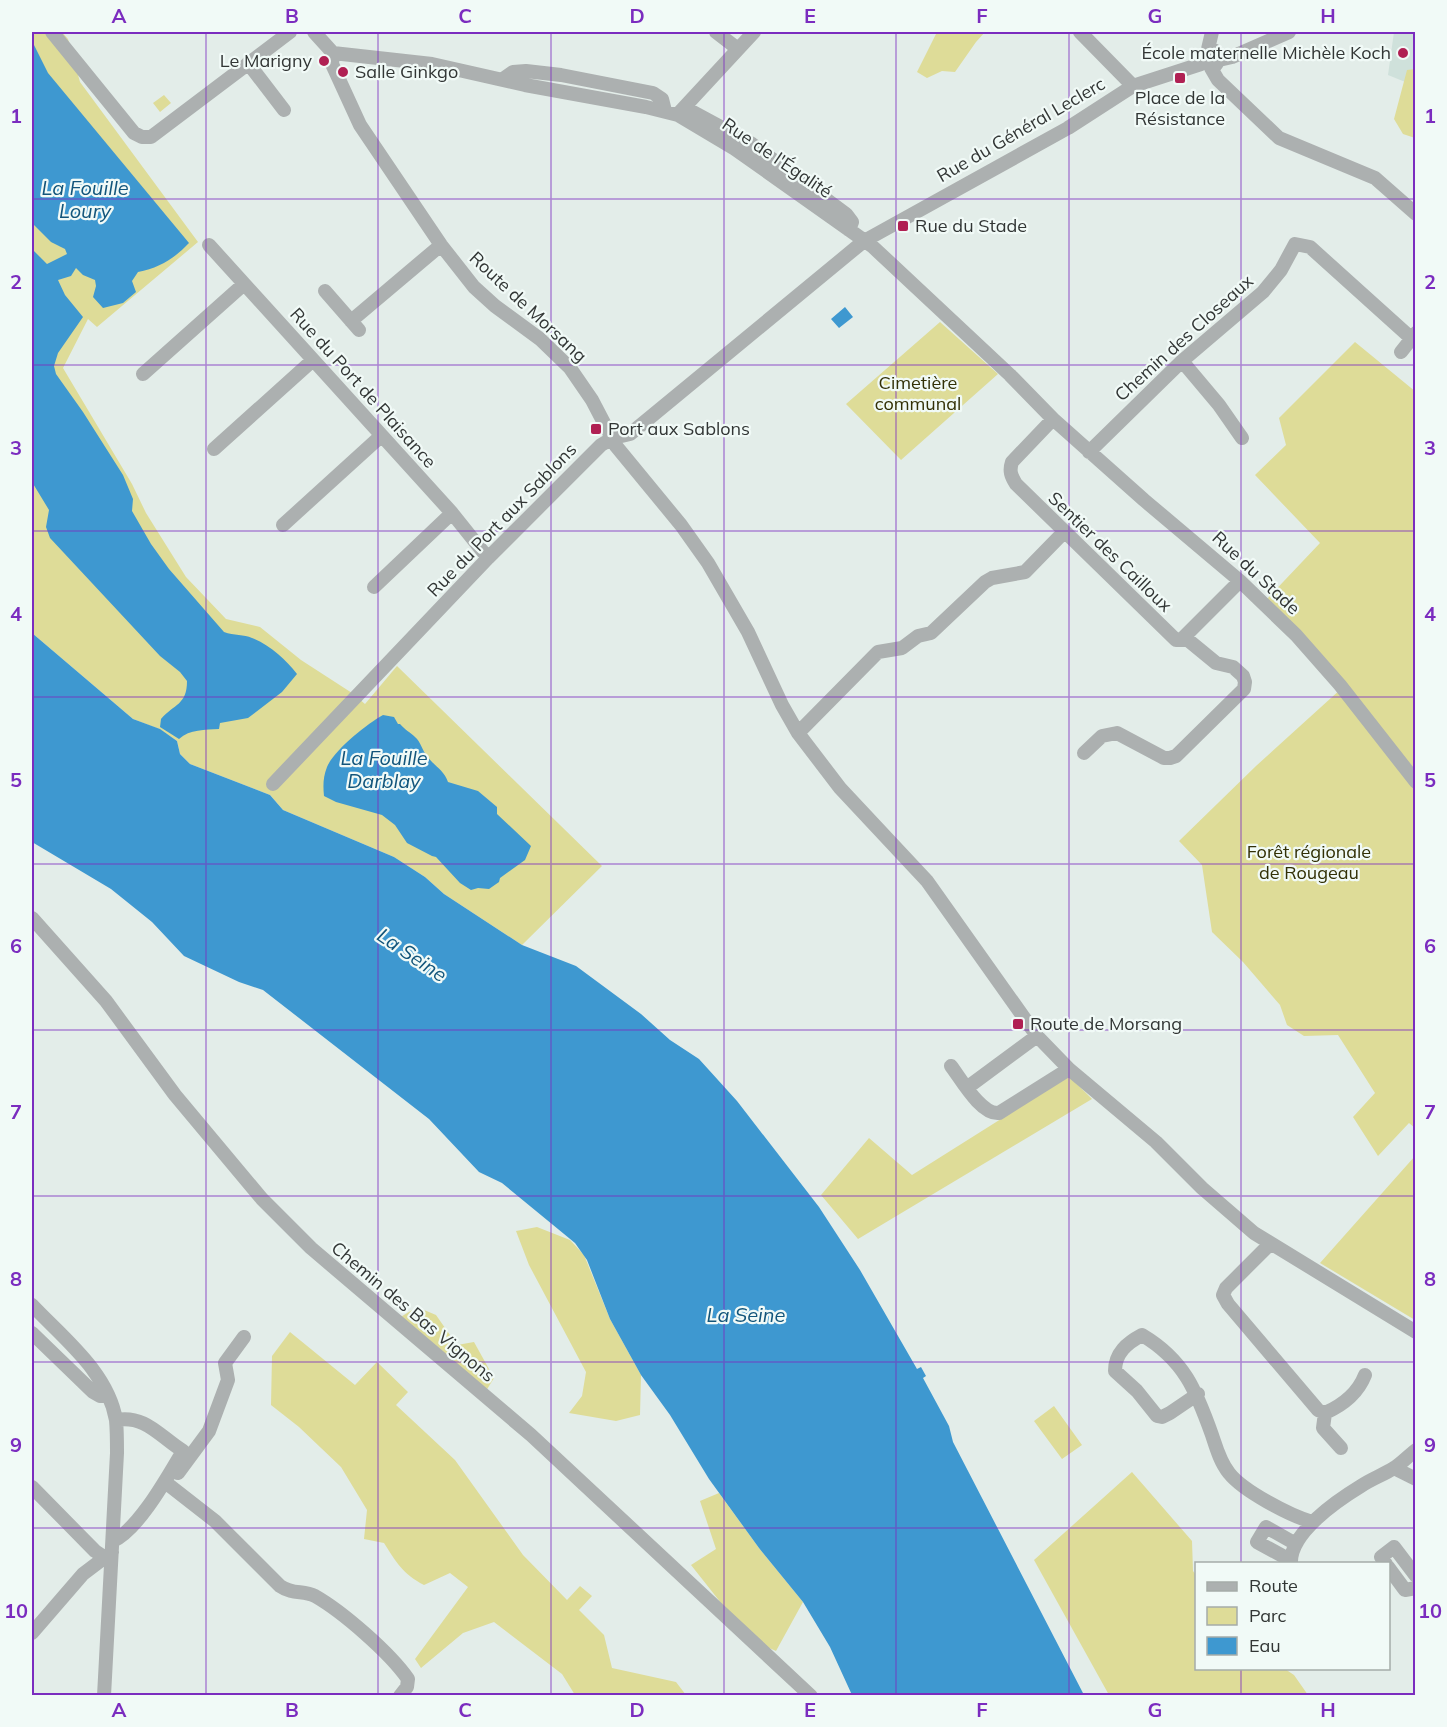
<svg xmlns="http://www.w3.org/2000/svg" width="1447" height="1727" font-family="Mulish,sans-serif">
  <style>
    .built { fill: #cfe1db }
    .green { fill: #dedc98 }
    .water { fill: #3e98d0 }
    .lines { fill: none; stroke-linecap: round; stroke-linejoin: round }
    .minor { stroke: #acb0b0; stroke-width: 14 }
    .grid { fill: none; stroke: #7b2cbf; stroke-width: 1.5; stroke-opacity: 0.55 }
    .poi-dot { fill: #b02053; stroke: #f1faf7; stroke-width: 2 }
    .labels { text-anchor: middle; stroke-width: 4.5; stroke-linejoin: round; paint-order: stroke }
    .poi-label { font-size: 18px; fill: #323635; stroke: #f1faf7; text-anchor: start }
    .street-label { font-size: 18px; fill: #323635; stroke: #f1faf7 }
    .park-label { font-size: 18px; fill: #323005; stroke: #f1faf7 }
    .water-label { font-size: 20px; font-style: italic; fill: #12557b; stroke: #f1faf7 }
    .neatline { fill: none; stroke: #7b2cbf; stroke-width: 2 }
    .grid-label { font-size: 20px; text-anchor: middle; font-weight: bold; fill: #7b2cbf }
  </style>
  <rect width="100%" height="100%" fill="#e3ede9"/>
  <path class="built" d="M1394,32H1415V86L1388,75Z"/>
  <path class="green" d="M32,32H62L68,39L80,82L198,242L97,327L88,319L63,368L132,484L146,513L186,577L226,619L260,627L301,660L352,693L365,704L397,666L602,866L522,945L444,894L425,877L394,857L283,810L270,795L190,764L180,754L177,741L159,729L133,719L32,633Z
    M937,32H985L976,42L955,72L942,71L927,78L917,72Z
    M1415,69H1416L1415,138L1403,134L1394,119L1407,70Z
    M164,95L171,103L160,112L153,103Z
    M940,322L998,374L901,460L846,404Z
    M1355,342L1416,392V1129L1409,1123L1378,1156L1353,1117L1375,1093L1338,1035L1304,1036L1287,1025L1280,1005L1243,962L1212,932L1202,865L1179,841L1256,766L1342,688L1266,600L1320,543L1255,475L1286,445L1279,418Z
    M1069,1076L1092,1099L858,1239L821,1195L869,1138L912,1175Z
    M1415,1156V1320L1320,1263Z
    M537,1227L570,1240L584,1255L610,1319L641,1375L640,1415L616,1421L569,1413L582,1396L586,1372L529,1265L516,1231Z
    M417,1307L436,1315L457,1345L474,1342L494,1378L486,1391L399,1318Z
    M290,1332L355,1385L377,1362L408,1392L396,1405L455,1460L523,1555L567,1600L580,1586L592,1596L579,1610L604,1635L612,1668L676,1682L686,1695H575L562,1674L494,1622L463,1633L421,1668L415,1659L468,1587L450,1573L424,1585C403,1574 396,1562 384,1543L364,1539L367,1510L341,1467L299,1427L271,1405L272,1356Z
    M1054,1406L1082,1445L1062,1459L1034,1421Z
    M1132,1472L1192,1541L1193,1571L1196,1575V1668L1285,1669L1294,1675L1308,1695H1109L1034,1560Z
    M719,1493L759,1548L803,1602L776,1651L756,1642L729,1613L691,1565L716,1549L700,1501Z"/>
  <path class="water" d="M32,41L48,73L189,243C174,259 159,268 138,272L132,281L136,292L123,303L103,308L93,297L96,286L95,280L83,275L76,268L71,276L58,280L65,295L83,317L58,353L54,366L56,374L83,412L123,475L133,499L132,511L151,544L169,569L224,632C234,636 244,634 252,638C270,645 286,660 297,674L282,692L248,718L220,723L219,729C205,730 190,729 179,739L160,727L161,719C174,704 187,705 187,681L180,672L160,656L50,538L46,527L49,510L32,482V249L47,264L67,254L65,249L51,242L32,223Z
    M845,307L853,317L839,328L831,319Z
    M32,633L133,719L160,729L177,741L180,754L190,764L270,795L283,810L394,857L425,877L444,894L522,945L576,966L641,1014L670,1040L699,1059L737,1101L819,1207L860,1270L917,1369L921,1367L926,1376L923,1378L949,1426L953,1442L1084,1695H852L830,1647L803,1602L759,1548L709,1479L670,1415L641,1375L610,1319L587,1260L575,1243L502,1183L479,1172L429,1119L263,990L239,982L184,956L152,922L111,889L32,842Z
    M383,715L394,717L398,724H400C405,730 410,732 415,737C421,742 422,750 427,756C434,766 444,770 448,782L478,791L497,807V814L531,846L525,860L500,878L499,882L489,889L478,888L471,890L460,883L436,857L432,856L407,843L395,825L382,815L336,802L324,796C323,786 323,777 327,767C334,750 367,724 383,715Z"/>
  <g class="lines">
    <path class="minor" d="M52,32L134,133L142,137H151L290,32
      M314,32L333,53
      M716,32L738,49
      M1080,32L1133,86
      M1208,49C1218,49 1222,58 1215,66
      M1208,49L1212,32
      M333,53L332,64L360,125L441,245L474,287L495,306L540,339L570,368L592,400L616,446L681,525L708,563L748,632L782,705L798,733L840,788L927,881L1037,1036L1069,1069L1156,1142L1202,1188L1254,1233L1416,1332
      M333,53L432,64L525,85L646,107L678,115L735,149L872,246L1010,375L1053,419L1144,500L1240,581L1296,635L1340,685L1416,782
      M1219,60L1232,57L1289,32
      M248,63L284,110
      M1211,68L1218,80L1279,138L1375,178L1416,214
      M503,79L513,72L526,71L561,75L653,93L662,99L665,111
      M678,114L754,32
      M678,115L689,110L752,144L846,214L852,222L849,230
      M209,245L452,513L488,558
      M325,291L359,330
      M351,321L441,245
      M1401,352L1416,333
      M1182,361L1219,405L1242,438
      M143,374L244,284
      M1053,419L1012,462C1009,471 1011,476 1016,484L1176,640H1181L1240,581
      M214,449L313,360
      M1089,452L1182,361L1263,292L1281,270L1295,244L1310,247L1411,338
      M283,525L381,436
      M374,587L452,513
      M798,733L878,652L902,648L918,636L931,633L985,582L992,578L1025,572L1064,532
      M1084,753L1102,736L1117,733L1164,758H1170L1176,756L1244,689L1245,682L1243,676L1233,667L1216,663L1188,640H1181
      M273,784L488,558L601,445L613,438L630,434L864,241L1068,128L1133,86L1201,64
      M32,918L106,1001L175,1095L262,1199L311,1248L531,1435L811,1696
      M951,1066C961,1079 981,1115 999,1113L1069,1069
      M968,1087L1037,1036
      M1270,1244L1226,1288L1223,1295L1228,1304L1318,1410L1325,1413C1343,1405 1358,1393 1365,1375
      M32,1305C63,1338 108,1372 116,1420C117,1430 117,1442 117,1453L104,1696
      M32,1333L93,1392L100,1396H107
      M1198,1394L1170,1413L1162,1417L1157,1416L1137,1391L1115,1371C1115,1353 1127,1343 1142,1335C1184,1360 1196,1390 1212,1435C1216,1447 1220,1462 1229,1473C1243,1491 1289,1515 1312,1522
      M1325,1413L1323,1428L1341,1448
      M1394,1468L1416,1479
      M178,1473L209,1431L228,1380L225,1363L244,1337
      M165,1482L215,1521L280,1586C293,1595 303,1590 315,1596C343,1612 390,1653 408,1679L407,1687L400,1696
      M32,1487L95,1551L104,1557
      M113,1541C139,1529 168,1476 183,1451C159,1436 146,1415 116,1420
      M1290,1560L1257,1542L1266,1527L1296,1544
      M1291,1564C1289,1533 1338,1500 1361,1486C1371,1479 1383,1475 1394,1468C1402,1463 1408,1456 1416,1450
      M1386,1564L1381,1557L1394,1547L1416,1576
      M1388,1567L1405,1590L1416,1588
      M32,1633L83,1574L112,1552"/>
  </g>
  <path class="grid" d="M206,32V1696M378,32V1696M551,32V1696M724,32V1696M896,32V1696M1069,32V1696M1241,32V1564M32,199H1416M32,365H1416M32,531H1416M32,697H1416M32,864H1416M32,1030H1416M32,1196H1416M32,1362H1416M32,1528H1416M1241,1668V1696"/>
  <g class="poi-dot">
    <circle cx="1403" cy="53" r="6"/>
    <circle cx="324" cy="61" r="6"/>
    <circle cx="343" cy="72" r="6"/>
    <rect x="1174" y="72" width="12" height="12" rx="3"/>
    <rect x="897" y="220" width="12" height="12" rx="3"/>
    <rect x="590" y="423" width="12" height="12" rx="3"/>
    <rect x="1012" y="1018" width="12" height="12" rx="3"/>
  </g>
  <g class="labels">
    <g class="poi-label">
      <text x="1391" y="59" text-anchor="end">École maternelle Michèle Koch</text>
      <text x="312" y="67" text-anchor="end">Le Marigny</text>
      <text x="355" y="78">Salle Ginkgo</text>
      <text x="1180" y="104" text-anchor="middle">Place de la<tspan x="1180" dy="21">Résistance</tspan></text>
      <text x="915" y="232">Rue du Stade</text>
      <text x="608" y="435">Port aux Sablons</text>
      <text x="1030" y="1030">Route de Morsang</text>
    </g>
    <g class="street-label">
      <text transform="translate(1021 130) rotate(-30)" y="6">Rue du Général Leclerc</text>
      <text transform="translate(777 158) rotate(34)" y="6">Rue de l'Égalité</text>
      <text transform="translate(528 307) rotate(43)" y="6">Route de Morsang</text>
      <text transform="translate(1184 338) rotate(-42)" y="6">Chemin des Closeaux</text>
      <text transform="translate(363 388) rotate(48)" y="6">Rue du Port de Plaisance</text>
      <text transform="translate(502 520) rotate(-46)" y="6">Rue du Port aux Sablons</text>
      <text transform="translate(1110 552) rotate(44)" y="6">Sentier des Cailloux</text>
      <text transform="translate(1256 573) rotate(43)" y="6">Rue du Stade</text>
      <text transform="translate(413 1312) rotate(40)" y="6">Chemin des Bas Vignons</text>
    </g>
    <g class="park-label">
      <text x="918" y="389">Cimetière<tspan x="918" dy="21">communal</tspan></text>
      <text x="1309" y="858">Forêt régionale<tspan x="1309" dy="21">de Rougeau</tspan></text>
    </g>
    <g class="water-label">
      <text x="85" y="195">La Fouille<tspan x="85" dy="23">Loury</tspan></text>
      <text x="384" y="765">La Fouille<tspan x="384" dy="23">Darblay</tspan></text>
      <text transform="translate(412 955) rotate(34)" y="7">La Seine</text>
      <text x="746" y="1322">La Seine</text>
    </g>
  </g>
  <rect width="1447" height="1727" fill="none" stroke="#f1faf7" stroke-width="66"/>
  <rect x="1195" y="1562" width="195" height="108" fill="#f1faf7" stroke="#a5aca9" stroke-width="1.5"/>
  <rect x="1207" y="1582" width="30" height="9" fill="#acb0b0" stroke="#a5aca9" stroke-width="1.5"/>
  <text x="1249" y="1592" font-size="18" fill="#323635">Route</text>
  <rect x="1207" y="1607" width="30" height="18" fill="#dedc98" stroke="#a5aca9" stroke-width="1.5"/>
  <text x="1249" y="1622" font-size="18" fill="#323635">Parc</text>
  <rect x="1207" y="1637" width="30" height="18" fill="#3e98d0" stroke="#a5aca9" stroke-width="1.5"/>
  <text x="1249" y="1652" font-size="18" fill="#323635">Eau</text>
  <rect x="33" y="33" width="1381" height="1661" class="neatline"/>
  <g class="grid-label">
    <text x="119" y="23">A</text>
    <text x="292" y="23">B</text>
    <text x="465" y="23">C</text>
    <text x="637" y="23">D</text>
    <text x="810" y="23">E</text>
    <text x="982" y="23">F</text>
    <text x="1155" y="23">G</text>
    <text x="1328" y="23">H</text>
    <text x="16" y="123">1</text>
    <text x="1430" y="123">1</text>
    <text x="16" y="289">2</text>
    <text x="1430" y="289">2</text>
    <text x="16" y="455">3</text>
    <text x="1430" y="455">3</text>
    <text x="16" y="621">4</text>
    <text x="1430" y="621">4</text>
    <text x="16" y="787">5</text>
    <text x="1430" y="787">5</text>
    <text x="16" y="953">6</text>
    <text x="1430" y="953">6</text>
    <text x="16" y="1119">7</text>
    <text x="1430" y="1119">7</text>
    <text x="16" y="1286">8</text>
    <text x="1430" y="1286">8</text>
    <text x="16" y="1452">9</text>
    <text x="1430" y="1452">9</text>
    <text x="16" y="1618">10</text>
    <text x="1430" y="1618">10</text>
    <text x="119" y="1717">A</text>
    <text x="292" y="1717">B</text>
    <text x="465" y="1717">C</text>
    <text x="637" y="1717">D</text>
    <text x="810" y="1717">E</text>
    <text x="982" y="1717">F</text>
    <text x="1155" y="1717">G</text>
    <text x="1328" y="1717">H</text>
  </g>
</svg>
